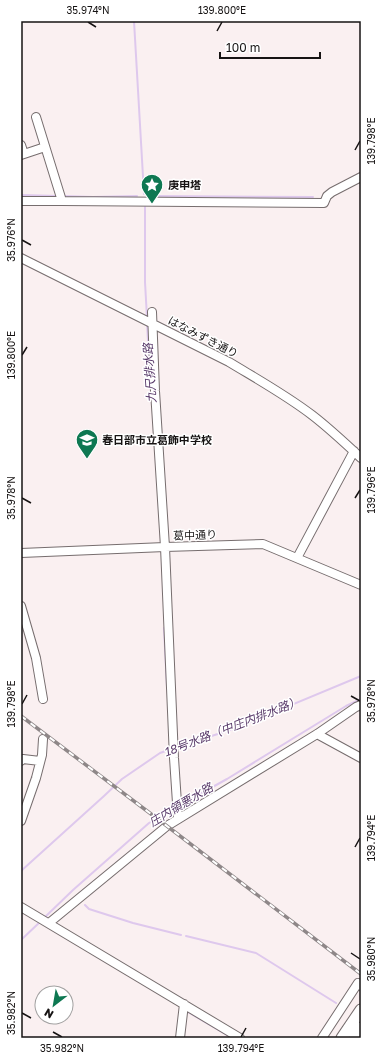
<svg xmlns="http://www.w3.org/2000/svg" width="382" height="1059" font-family="'Golos Text','Noto Sans JP',sans-serif">
  <style>
    .lines { fill: none; stroke-linecap: round; stroke-linejoin: round }
    .stream { stroke: #dec8ed; stroke-width: 2 }
    .minor-casing { stroke: #766d6e; stroke-width: 10 }
    .highway-casing { stroke: #766d6e; stroke-width: 13 }
    .minor { stroke: #fff; stroke-width: 8 }
    .highway { stroke: #fff; stroke-width: 11 }
    .rail-casing { stroke: #8e8788; stroke-width: 3.5 }
    .rail { stroke: #fff; stroke-width: 2; stroke-dasharray: 6; stroke-linecap: butt }
    .ticks { fill: none; stroke: #161313; stroke-width: 1.5 }
    .labels { text-anchor: middle; stroke-width: 3; stroke-linejoin: round; paint-order: stroke }
    .poi-label { font-size: 11px; font-weight: bold; fill: #161313; stroke: #fff; text-anchor: start }
    .street-label { font-size: 11px; fill: #161313; stroke: #fff }
    .water-label { font-size: 12px; font-style: italic; fill: #583969; stroke: #fff }
    .neatline { fill: none; stroke: #161313; stroke-width: 1.5 }
    .ticks-label { font-size: 10px; text-anchor: middle; fill: #161313 }
  </style>
  <rect width="100%" height="100%" fill="#faf0f1"/>
  <g class="lines">
    <path class="stream" d="M134,21L144,194
      M21,195L57,196
      M63,196L93,197L137,196
      M153,196L313,197
      M145,207V282L147,318
      M147,323L151,394
      M164,628L167,687
      M175,748L236,728L361,676
      M180,805L227,779L346,706L361,699
      M21,871L104,796L122,779L160,753L171,749
      M85,905L89,909L133,923L181,935
      M44,918L73,890L149,823L175,808
      M186,936L256,953L336,1003
      M21,940L41,921
      M188,1012L232,1038"/>
    <g class="minor-casing">
      <path id="minor" d="M36,117L62,201
        M21,145L24,154
        M21,155L45,147
        M21,201H62L324,203L327,196L332,192L361,177
        M21,258L229,362C257,379 286,395 312,415C329,428 345,443 361,458
        M152,312L155,391L165,547L174,758L178,818
        M21,553L165,547L263,544L361,585
        M297,558L354,451
        M21,606L36,658L43,699
        M317,734L361,758
        M21,761L23,759L40,761
        M21,821L36,778L42,755L43,739
        M21,907L240,1038
        M49,923L167,826L317,734L356,707L361,705
        M180,1038L184,1004
        M322,1038L358,983L361,986"/>
    </g>
    <g class="highway-casing">
      <path id="highway" d="M342,1038L361,1010
        M355,1038L361,1028"/>
    </g>
    <use href="#minor" class="minor"/>
    <use href="#highway" class="highway"/>
    <g class="rail-casing">
      <path id="rail" d="M21,716L163,823L361,974"/>
    </g>
    <use href="#rail" class="rail"/>
  </g>
  <path class="ticks" d="M88,22L96,27M217,31L222,22M355,150L360,141M22,240L31,245M22,355L27,347M22,498L31,503M355,498L360,490M351,696L360,701M22,704L27,695M355,847L360,838M351,953L360,959M22,1013L31,1018M53,1032L62,1037M241,1037L246,1028"/>
  <defs>
    <g id="sight-pin" transform="scale(1.15)"><path d="M0 17L-7.5 6A9.5 9.5 0 1 1 7.5 6Z" fill="#0e7852" stroke="#fff"/><path d="M0-6L1.8-2.2L6-1.7L2.9 1.2L3.7 5.4L0 3.3L-3.7 5.4L-2.9 1.2L-6-1.7L-1.8-2.2Z" fill="#fff"/></g>
    <g id="school-pin" transform="scale(1.15)"><path d="M0 17L-7.5 6A9.5 9.5 0 1 1 7.5 6Z" fill="#0e7852" stroke="#fff"/><path d="M0-5L7-2L0 1L-7-2ZM-4 1L0 2.5L4 1V4Q0 6-4 4Z" fill="#fff"/></g>
  </defs>
  <g fill-rule="evenodd">
    <use href="#sight-pin" x="152" y="185"/>
    <use href="#school-pin" x="87" y="440"/>
  </g>
  <g class="labels">
    <g class="poi-label">
      <text x="168" y="189">庚申塔</text>
      <text x="102" y="444">春日部市立葛飾中学校</text>
    </g>
    <g class="street-label">
      <text transform="translate(203 337) rotate(27)" y="4">はなみずき通り</text>
      <text transform="translate(195 535) rotate(-2)" y="4">葛中通り</text>
    </g>
    <g class="water-label">
      <text transform="translate(150 373) rotate(-94)" y="4">九尺排水路</text>
      <text transform="translate(232 727) rotate(-21)" y="4">18号水路（中庄内排水路）</text>
      <text transform="translate(181 805) rotate(-31)" y="4">庄内領悪水路</text>
    </g>
  </g>
  <rect width="382" height="1059" fill="none" stroke="#ffffff" stroke-width="44"/>
  <g transform="translate(54 1005) rotate(211)"><circle r="19" fill="#ffffff" stroke="#a2a1a1"/>
  <path d="M0-3L7 15L0 10L-7 15Z" fill="#0e7852"/>
  <text y="-6" font-size="11" font-weight="bold" text-anchor="middle" fill="#161313">N</text>
  </g>
  <path d="M220 52v6h100v-6" fill="none" stroke="#161313" stroke-width="2"/>
  <text x="226" y="52" font-size="12" fill="#161313" stroke="#ffffff" stroke-width="3" paint-order="stroke">100 m</text>
  <rect x="22" y="22" width="338" height="1015" class="neatline"/>
  <g class="ticks-label">
    <text x="88" y="14">35.974°N</text>
    <text x="222" y="14">139.800°E</text>
    <text transform="translate(371 141) rotate(-90)" y="4">139.798°E</text>
    <text transform="translate(11 240) rotate(-90)" y="4">35.976°N</text>
    <text transform="translate(11 355) rotate(-90)" y="4">139.800°E</text>
    <text transform="translate(371 490) rotate(-90)" y="4">139.796°E</text>
    <text transform="translate(11 498) rotate(-90)" y="4">35.978°N</text>
    <text transform="translate(371 701) rotate(-90)" y="4">35.978°N</text>
    <text transform="translate(11 704) rotate(-90)" y="4">139.798°E</text>
    <text transform="translate(371 838) rotate(-90)" y="4">139.794°E</text>
    <text transform="translate(371 959) rotate(-90)" y="4">35.980°N</text>
    <text transform="translate(11 1013) rotate(-90)" y="4">35.982°N</text>
    <text x="62" y="1052">35.982°N</text>
    <text x="241" y="1052">139.794°E</text>
  </g>
</svg>
